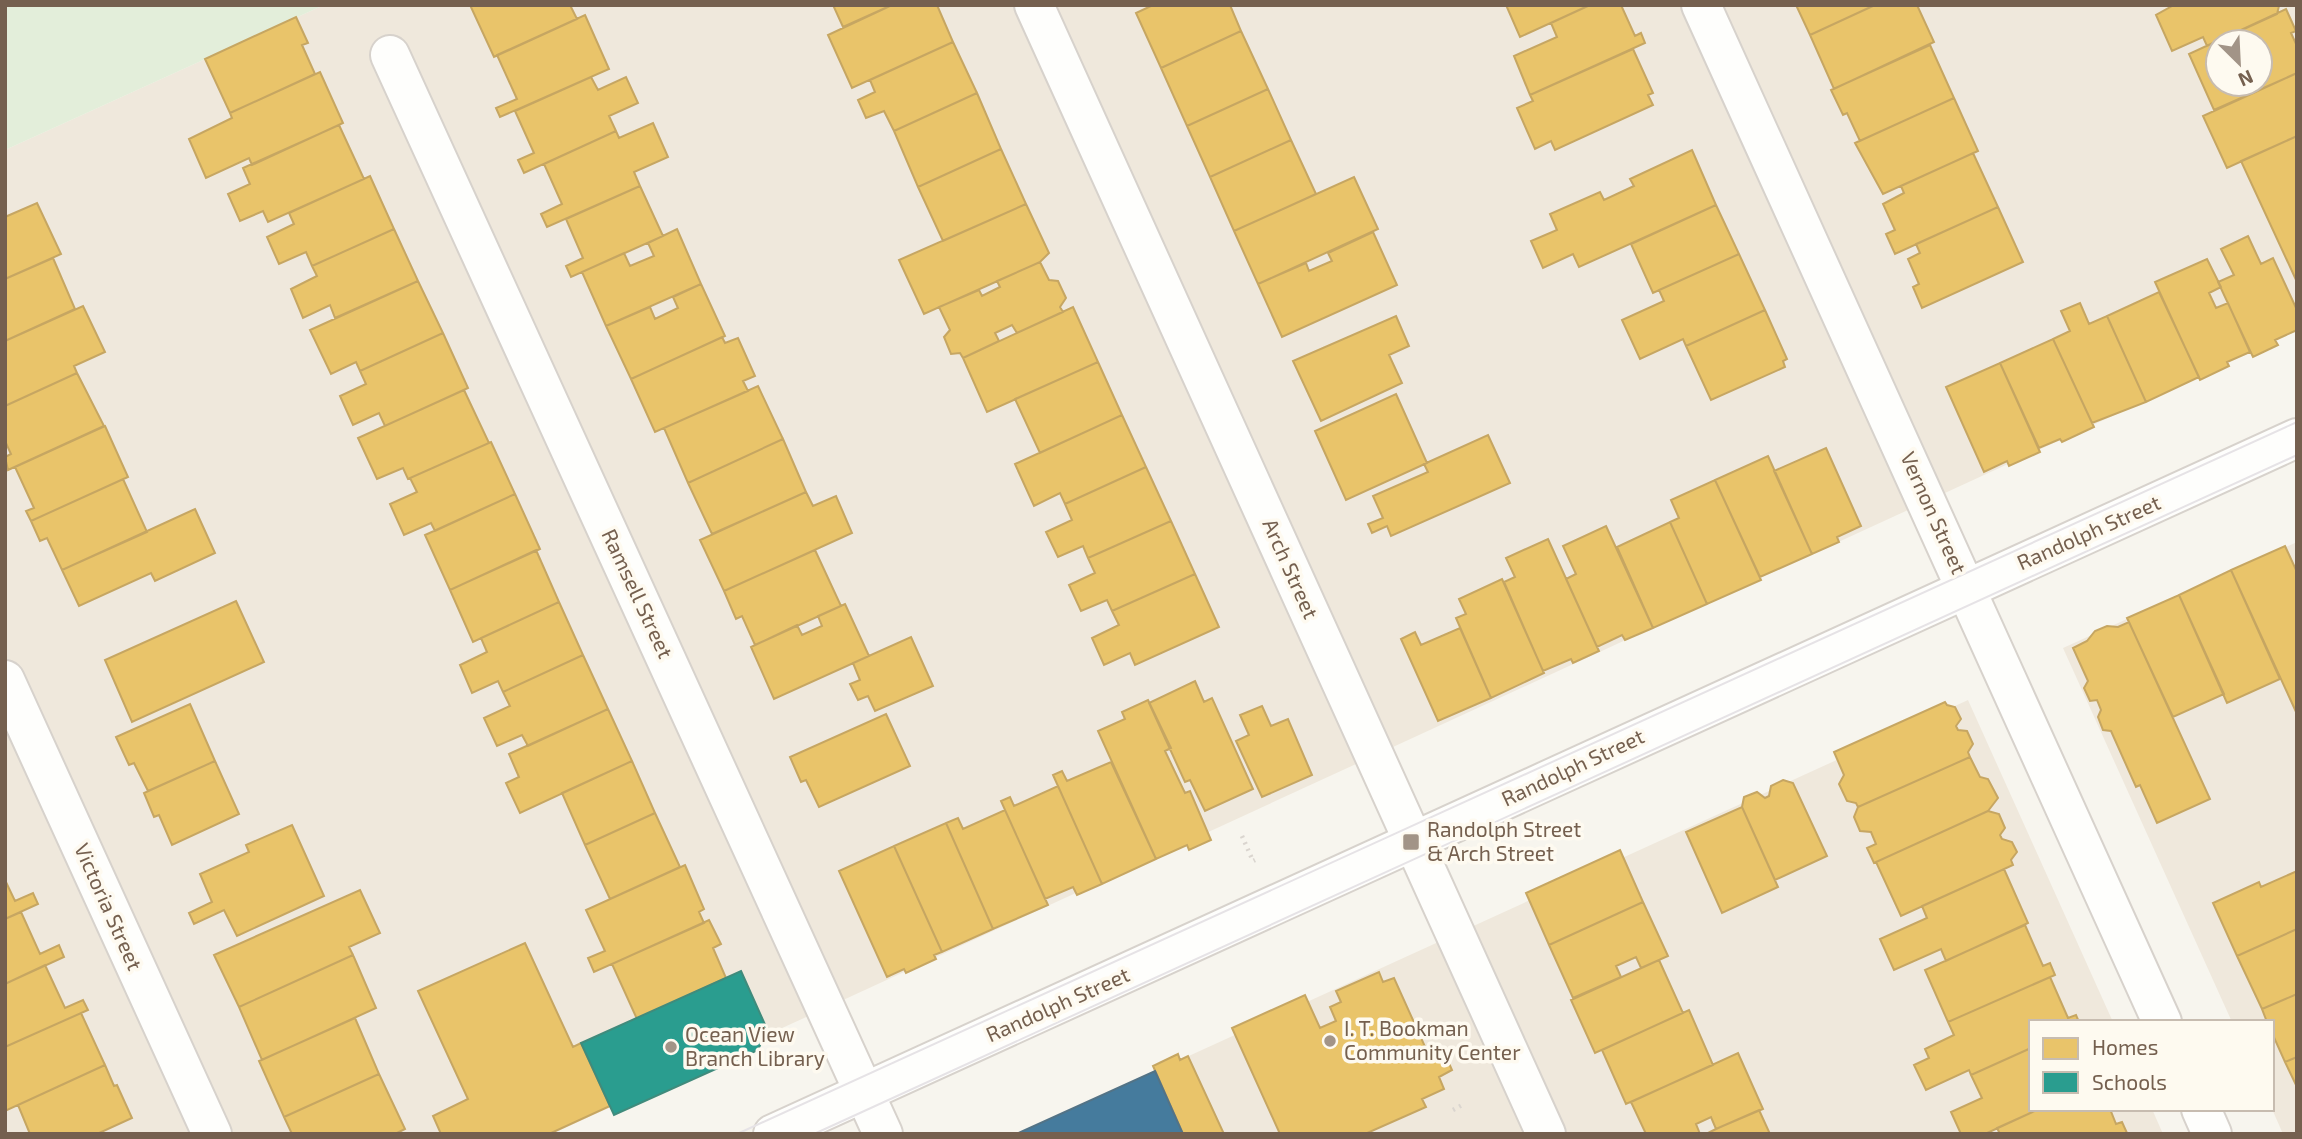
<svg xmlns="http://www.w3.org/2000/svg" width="2302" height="1139" font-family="'Exo 2',sans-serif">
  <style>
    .residential { fill: #efe8dc; fill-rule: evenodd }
    .green { fill: #e3eeda }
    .homes { fill: #e9c46a; stroke: #c6a662; stroke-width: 2; fill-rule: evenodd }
    .schools { fill: #2a9d8f; stroke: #408b7c; stroke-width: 2 }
    .public { fill: #457b9d; stroke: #537386; stroke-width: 2 }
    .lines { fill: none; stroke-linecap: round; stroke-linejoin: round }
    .minor-casing { stroke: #d7d2cc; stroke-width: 42 }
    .tertiary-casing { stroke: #d7d2cc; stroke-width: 42 }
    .path { stroke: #dad5cf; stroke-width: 4.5; stroke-dasharray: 2 5; stroke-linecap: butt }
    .minor { stroke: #fefefc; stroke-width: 38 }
    .tertiary { stroke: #fefefc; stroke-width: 38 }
    .tram { stroke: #e6e3e6; stroke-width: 2 }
    .poi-dot { fill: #a29487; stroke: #fefaf0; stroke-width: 2.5 }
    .labels { text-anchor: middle; stroke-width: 7; stroke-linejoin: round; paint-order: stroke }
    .street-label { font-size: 21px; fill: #75604f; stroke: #fefaf0 }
    .poi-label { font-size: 21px; fill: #75604f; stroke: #fefaf0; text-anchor: start }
  </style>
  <rect width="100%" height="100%" fill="#f7f5ee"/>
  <path class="residential" d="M324,5H2297V331L552,1134H5V150ZM2218,42H2260V84H2218Z
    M2297,542V1134H2283L2272,1109V1022H2232L2063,648Z
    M1968,700L2113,1022H2031V1109H2152L2163,1134H1018Z"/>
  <path class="green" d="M5,5H324L5,150Z"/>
  <path class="homes" d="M470,5H570L577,19L494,57Z
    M833,5H892L843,27Z
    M892,5H937L953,42L852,88L828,35Z
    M1153,5H1230L1241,31L1161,68L1136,13Z
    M1506,5H1590L1520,37Z
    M1590,5H1621L1635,36L1641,33L1645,43L1530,95L1514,56L1557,37L1551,23Z
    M1796,5H1875L1810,35Z
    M1875,5H1917L1934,42L1834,89L1810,35Z
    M2174,5H2279V6L2277,14L2207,46L2203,37L2172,51L2156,15Z
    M2286,9L2296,31L2291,33L2297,46V73L2214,110L2189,54ZM2218,42H2260V84H2218Z
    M585,15L609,69L500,117L496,108L517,99L497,55Z
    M296,17L308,43L302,45L315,74L230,113L205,59Z
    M1241,31L1268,89L1187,126L1161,68Z
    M953,42L977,93L894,131L884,111L866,118L858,100L875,92L870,80Z
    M1930,45L1954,98L1860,141L1847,113L1843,115L1831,90Z
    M1633,49L1653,93L1648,95L1653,105L1555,150L1551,141L1535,149L1517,108L1533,101L1530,95Z
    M320,72L343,123L252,165L249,158L206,178L189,139L232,118L230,113Z
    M2297,73V136L2227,168L2203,116Z
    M591,77L598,90L626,77L638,103L609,116L616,131L524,173L518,160L534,153L515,111Z
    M1268,89L1291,140L1210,177L1187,126Z
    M977,93L1001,149L918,187L894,131Z
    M1954,98L1978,151L1883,194L1855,143Z
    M653,123L668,157L634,172L640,186L547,227L541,214L562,204L544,164L616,131L619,138Z
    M339,125L364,179L268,222L263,211L240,221L228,194L250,184L243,168Z
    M2297,136V282L2241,161Z
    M1291,140L1316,194L1234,231L1210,177Z
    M1001,149L1026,204L943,241L918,187Z
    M1692,150L1716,205L1579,267L1573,254L1543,268L1531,241L1557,230L1550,214L1600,192L1604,200L1634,186L1630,179Z
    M1973,153L1998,207L1895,254L1886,234L1895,230L1883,204L1904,193L1901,186Z
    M370,176L394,229L312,266L306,252L279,264L267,237L294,224L289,213Z
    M1354,177L1378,229L1258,284L1234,231Z
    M640,186L663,236L571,277L566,266L583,258L566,219Z
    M37,203L61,254L5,279V217Z
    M1026,204L1049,253L1040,262L924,314L899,260Z
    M1716,205L1739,254L1653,293L1631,244Z
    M1998,207L2023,262L1922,308L1913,287L1919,284L1908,259L1920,253L1916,244Z
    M394,229L418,281L335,318L330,305L303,318L291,289L317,276L312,266Z
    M677,229L701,284L606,326L582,272L624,253L630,266L654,256L648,243Z
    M1373,232L1397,285L1282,337L1258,284L1306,263L1309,271L1332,261L1328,253Z
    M2248,236L2261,264L2273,258L2297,310V330L2275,340L2278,345L2253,357L2218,282L2234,275L2221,249Z
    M1739,254L1765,310L1686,346L1683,339L1640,359L1622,320L1664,301L1659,290Z
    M53,258L75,309L5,341V279Z
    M2207,259L2221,287L2209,293L2216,308L2228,303L2250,352L2227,362L2229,366L2200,380L2155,282Z
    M1040,262L1049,280L1058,281L1066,298L1060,307L1063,312L1017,333L1012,325L995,333L999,341L963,358L960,353L951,354L944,337L950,330L939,307L979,290L982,296L1000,287L997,281Z
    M418,281L443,333L360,371L356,362L331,374L310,330Z
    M701,284L725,336L631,379L606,326L650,307L655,319L678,308L673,297Z
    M2159,292L2199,377L2146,402L2107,316Z
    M2080,303L2089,324L2107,316L2146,402L2092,423L2053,339L2070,331L2061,311Z
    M83,306L105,352L74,366L77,373L5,406V341Z
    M1073,307L1098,362L987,412L963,358Z
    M1765,310L1787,359L1783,361L1785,367L1711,400L1686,346Z
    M1396,316L1409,346L1389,355L1402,383L1321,421L1293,361Z
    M443,333L468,388L385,426L379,413L353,425L340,396L366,384L360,371Z
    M722,337L725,343L738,338L755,376L743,381L748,391L655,432L631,379Z
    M2053,339L2094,427L2062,442L2060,439L2039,448L2000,363Z
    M1098,362L1122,415L1040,453L1015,399Z
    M2000,363L2040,452L2009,466L2007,461L1984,472L1946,387Z
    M77,373L104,426L8,470L5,457L11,454L5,441V406Z
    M758,386L783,439L688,483L664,428Z
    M464,390L489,443L408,479L403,468L377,479L358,438Z
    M1396,394L1427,463L1346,500L1315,431Z
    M1122,415L1146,467L1065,504L1060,493L1034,506L1015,464Z
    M105,426L128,477L31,521L26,511L34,508L15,467Z
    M1488,435L1510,483L1391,536L1387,526L1372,533L1368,524L1383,518L1373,496L1428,472L1424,464Z
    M783,439L806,492L712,534L688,483Z
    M491,442L515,494L435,531L431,523L404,535L390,504L417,492L410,478Z
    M1826,448L1861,526L1837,537L1839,542L1812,554L1774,471Z
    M1768,456L1812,554L1760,577L1715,480Z
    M1146,467L1171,521L1088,558L1083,546L1058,557L1046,532L1072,520L1065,504Z
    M123,479L147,532L62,570L47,538L40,541L31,521Z
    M1715,480L1761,580L1707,604L1670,522L1679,518L1671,500Z
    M806,492L813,506L836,496L852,533L724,591L700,540Z
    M515,494L540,549L450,590L425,535Z
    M195,509L215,553L155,581L151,573L79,606L62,570Z
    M1171,521L1195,574L1112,611L1107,600L1081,611L1069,585L1095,573L1088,558Z
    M1670,522L1707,604L1653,628L1617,547Z
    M1606,526L1653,628L1625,640L1622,635L1597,647L1566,579L1576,574L1563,546Z
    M1548,539L1599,651L1573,663L1571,659L1543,671L1504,582L1515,577L1506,558Z
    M2285,546L2297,572V714L2231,570Z
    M536,550L559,602L473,642L450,590Z
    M815,550L841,606L755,645L742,616L736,619L724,591Z
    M2231,570L2280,679L2227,703L2179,595Z
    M1195,574L1219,627L1135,665L1130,653L1104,665L1092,638L1119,625L1112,611Z
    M1502,579L1544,673L1491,698L1456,618L1466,614L1459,599Z
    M2179,595L2224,694L2173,717L2127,618Z
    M236,601L264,662L132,722L105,660Z
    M559,602L583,655L503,692L498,681L472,693L460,665L487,652L481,638Z
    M845,604L869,656L774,699L751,647L797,625L802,635L822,626L818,616Z
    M2129,622L2210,799L2157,823L2140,785L2136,787L2111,731L2103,730L2098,717L2101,710L2097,700L2090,701L2084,688L2088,681L2073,648L2087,641L2095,631L2107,626L2118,627Z
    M1460,628L1491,698L1438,721L1401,639L1415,632L1421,645Z
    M911,637L933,686L875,711L868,696L858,700L850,684L860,680L853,663Z
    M583,655L608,709L528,746L522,735L497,746L484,718L510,706L503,692Z
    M1195,681L1204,702L1212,698L1253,789L1205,811L1190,780L1185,782L1149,703Z
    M1148,700L1171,748L1165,751L1185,793L1190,791L1211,840L1189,850L1187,845L1156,859L1098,731L1125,719L1122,712Z
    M1945,702L1947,705L1955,707L1961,719L1956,726L1958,730L1967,731L1973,744L1968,752L1970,757L1858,807L1856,803L1847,801L1839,784L1844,775L1834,752Z
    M190,704L215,761L148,791L134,763L129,765L116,737Z
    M1262,706L1271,726L1288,719L1312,775L1262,797L1236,741L1249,735L1240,715Z
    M608,709L632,761L520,813L506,783L519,777L509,754Z
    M886,714L910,766L819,807L806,780L801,782L790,757Z
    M1970,757L1980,777L1988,779L1998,798L1988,811L1874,863L1867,848L1876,844L1871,832L1860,831L1854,817L1858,807Z
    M215,761L239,814L172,845L159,815L154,817L144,793Z
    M632,761L655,813L585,845L562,793Z
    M1111,762L1156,859L1102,884L1053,775L1062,771L1067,781Z
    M1783,780L1793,783L1827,856L1775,880L1742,807L1744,797L1757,792L1765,798L1769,796L1771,786Z
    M1058,786L1102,884L1077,895L1073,887L1045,899L1001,801L1010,797L1014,806Z
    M1742,807L1778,887L1722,913L1686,832Z
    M1005,810L1048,905L993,929L946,823L958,818L963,829Z
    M1988,811L1999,814L2005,828L2000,835L2002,839L2012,842L2017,852L2011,860L2013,865L1901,916L1876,862Z
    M655,813L680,867L610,899L585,845Z
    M946,823L993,929L942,952L894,846Z
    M292,825L324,896L237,936L224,910L194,924L189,913L212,902L200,874L249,852L246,845Z
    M894,846L942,952L934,955L936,959L906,973L904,969L887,977L839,871Z
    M1620,850L1643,902L1549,945L1526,893Z
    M685,865L704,909L699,912L704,923L594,972L588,958L605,951L586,910Z
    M2004,869L2028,923L1946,961L1941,949L1894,970L1880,939L1927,918L1922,906Z
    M2297,871V929L2237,956L2213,903L2259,882L2261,887Z
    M5,880L15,901L33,893L38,904L5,919Z
    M360,890L380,933L349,947L353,955L239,1007L214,955Z
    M1643,902L1668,956L1641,968L1636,957L1616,966L1621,977L1573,998L1549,945Z
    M21,912L40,954L59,945L64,957L5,984V919Z
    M709,920L721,944L713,948L726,978L637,1019L612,964Z
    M2025,925L2043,966L2050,963L2055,975L1948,1022L1925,970Z
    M2297,929V994L2262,1009L2237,956Z
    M525,943L573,1047L581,1043L610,1106L549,1134H441L433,1116L468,1099L418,991Z
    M353,955L376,1008L262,1060L239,1007Z
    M1659,960L1683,1013L1595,1053L1571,1000Z
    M45,965L65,1008L83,1000L88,1010L5,1047V984Z
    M1379,972L1383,982L1394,978L1431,1060L1445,1054L1452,1070L1439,1077L1444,1089L1422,1099L1426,1107L1365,1134H1280L1232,1028L1305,995L1320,1028L1336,1021L1330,1007L1341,1002L1336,991Z
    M2050,977L2068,1018L2076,1015L2079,1022H2031V1048L1971,1075L1969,1070L1926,1090L1914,1065L1929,1058L1925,1049L1954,1035L1948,1022Z
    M2297,994V1057L2285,1062L2272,1033V1022H2267L2262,1009Z
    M1689,1010L1713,1065L1626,1104L1602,1050Z
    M81,1013L105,1065L5,1111V1047Z
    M355,1018L379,1074L284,1117L259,1061Z
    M2031,1048V1109H2039L1985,1134H1961L1951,1112L1982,1098L1971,1075Z
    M1738,1053L1763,1109L1716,1129L1711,1117L1696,1124L1700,1134H1646L1631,1102Z
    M1178,1054L1180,1060L1188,1056L1224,1134H1183L1153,1066Z
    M2297,1057V1087L2285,1062Z
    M105,1065L114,1086L117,1085L132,1118L97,1134H30L18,1105Z
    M379,1074L405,1129L395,1134H292L284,1117Z
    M2039,1109H2110L2116,1124L2122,1122L2127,1133L2000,1134L1997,1128Z
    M1759,1110L1770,1134H1706L1716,1129Z"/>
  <path class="schools" d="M741,971L767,1029L758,1050L614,1115L581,1043Z"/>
  <path class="public" d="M1155,1071L1183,1134H1016Z"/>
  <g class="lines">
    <g class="minor-casing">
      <path id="minor" d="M1034,5L1546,1134
        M1701,5L2162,1022
        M390,55L883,1134
        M5,680L212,1134
        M2201,1109L2212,1134"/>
    </g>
    <g class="tertiary-casing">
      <path id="tertiary" d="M773,1134L2297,438"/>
    </g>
    <path class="path" d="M1242,836L1253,861L1255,860
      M1453,1110L1464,1104"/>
    <use href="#minor" class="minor"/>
    <use href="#tertiary" class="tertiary"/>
    <path class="tram" d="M737,1134L2297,422
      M814,1134L2297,455"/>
  </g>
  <g class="poi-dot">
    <rect x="1402" y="833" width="18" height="18" rx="3.5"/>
    <circle cx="1330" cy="1041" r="7"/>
    <circle cx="671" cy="1047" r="7"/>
  </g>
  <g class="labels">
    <g class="street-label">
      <text transform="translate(1933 513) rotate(66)" y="7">Vernon Street</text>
      <text transform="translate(2089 533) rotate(-24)" y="7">Randolph Street</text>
      <text transform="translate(1290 569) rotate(66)" y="7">Arch Street</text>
      <text transform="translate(637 594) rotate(65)" y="7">Ramsell Street</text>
      <text transform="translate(1573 768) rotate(-25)" y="7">Randolph Street</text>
      <text transform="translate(108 907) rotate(66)" y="7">Victoria Street</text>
      <text transform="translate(1058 1005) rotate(-24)" y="7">Randolph Street</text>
    </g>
    <g class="poi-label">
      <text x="1427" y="837">Randolph Street<tspan x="1427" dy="24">&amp; Arch Street</tspan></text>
      <text x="1344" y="1036">I. T. Bookman<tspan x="1344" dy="24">Community Center</tspan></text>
      <text x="685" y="1042">Ocean View<tspan x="685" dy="24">Branch Library</tspan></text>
    </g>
  </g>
  <rect width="2302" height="1139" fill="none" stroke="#75604f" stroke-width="14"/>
  <rect x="2029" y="1020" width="245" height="91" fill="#fefaf0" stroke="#c7bcb0" stroke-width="2"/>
  <rect x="2043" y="1038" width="35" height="21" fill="#e9c46a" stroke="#c7bcb0" stroke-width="2"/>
  <text x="2092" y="1055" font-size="21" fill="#75604f">Homes</text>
  <rect x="2043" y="1072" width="35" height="21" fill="#2a9d8f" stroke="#c7bcb0" stroke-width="2"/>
  <text x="2092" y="1090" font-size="21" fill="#75604f">Schools</text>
  <g transform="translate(2239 63) rotate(156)"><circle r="33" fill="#fefaf0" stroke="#c7bcb0" stroke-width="2"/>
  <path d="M0-5L12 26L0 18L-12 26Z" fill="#a29487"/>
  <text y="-10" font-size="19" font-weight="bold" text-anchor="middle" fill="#75604f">N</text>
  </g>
</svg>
